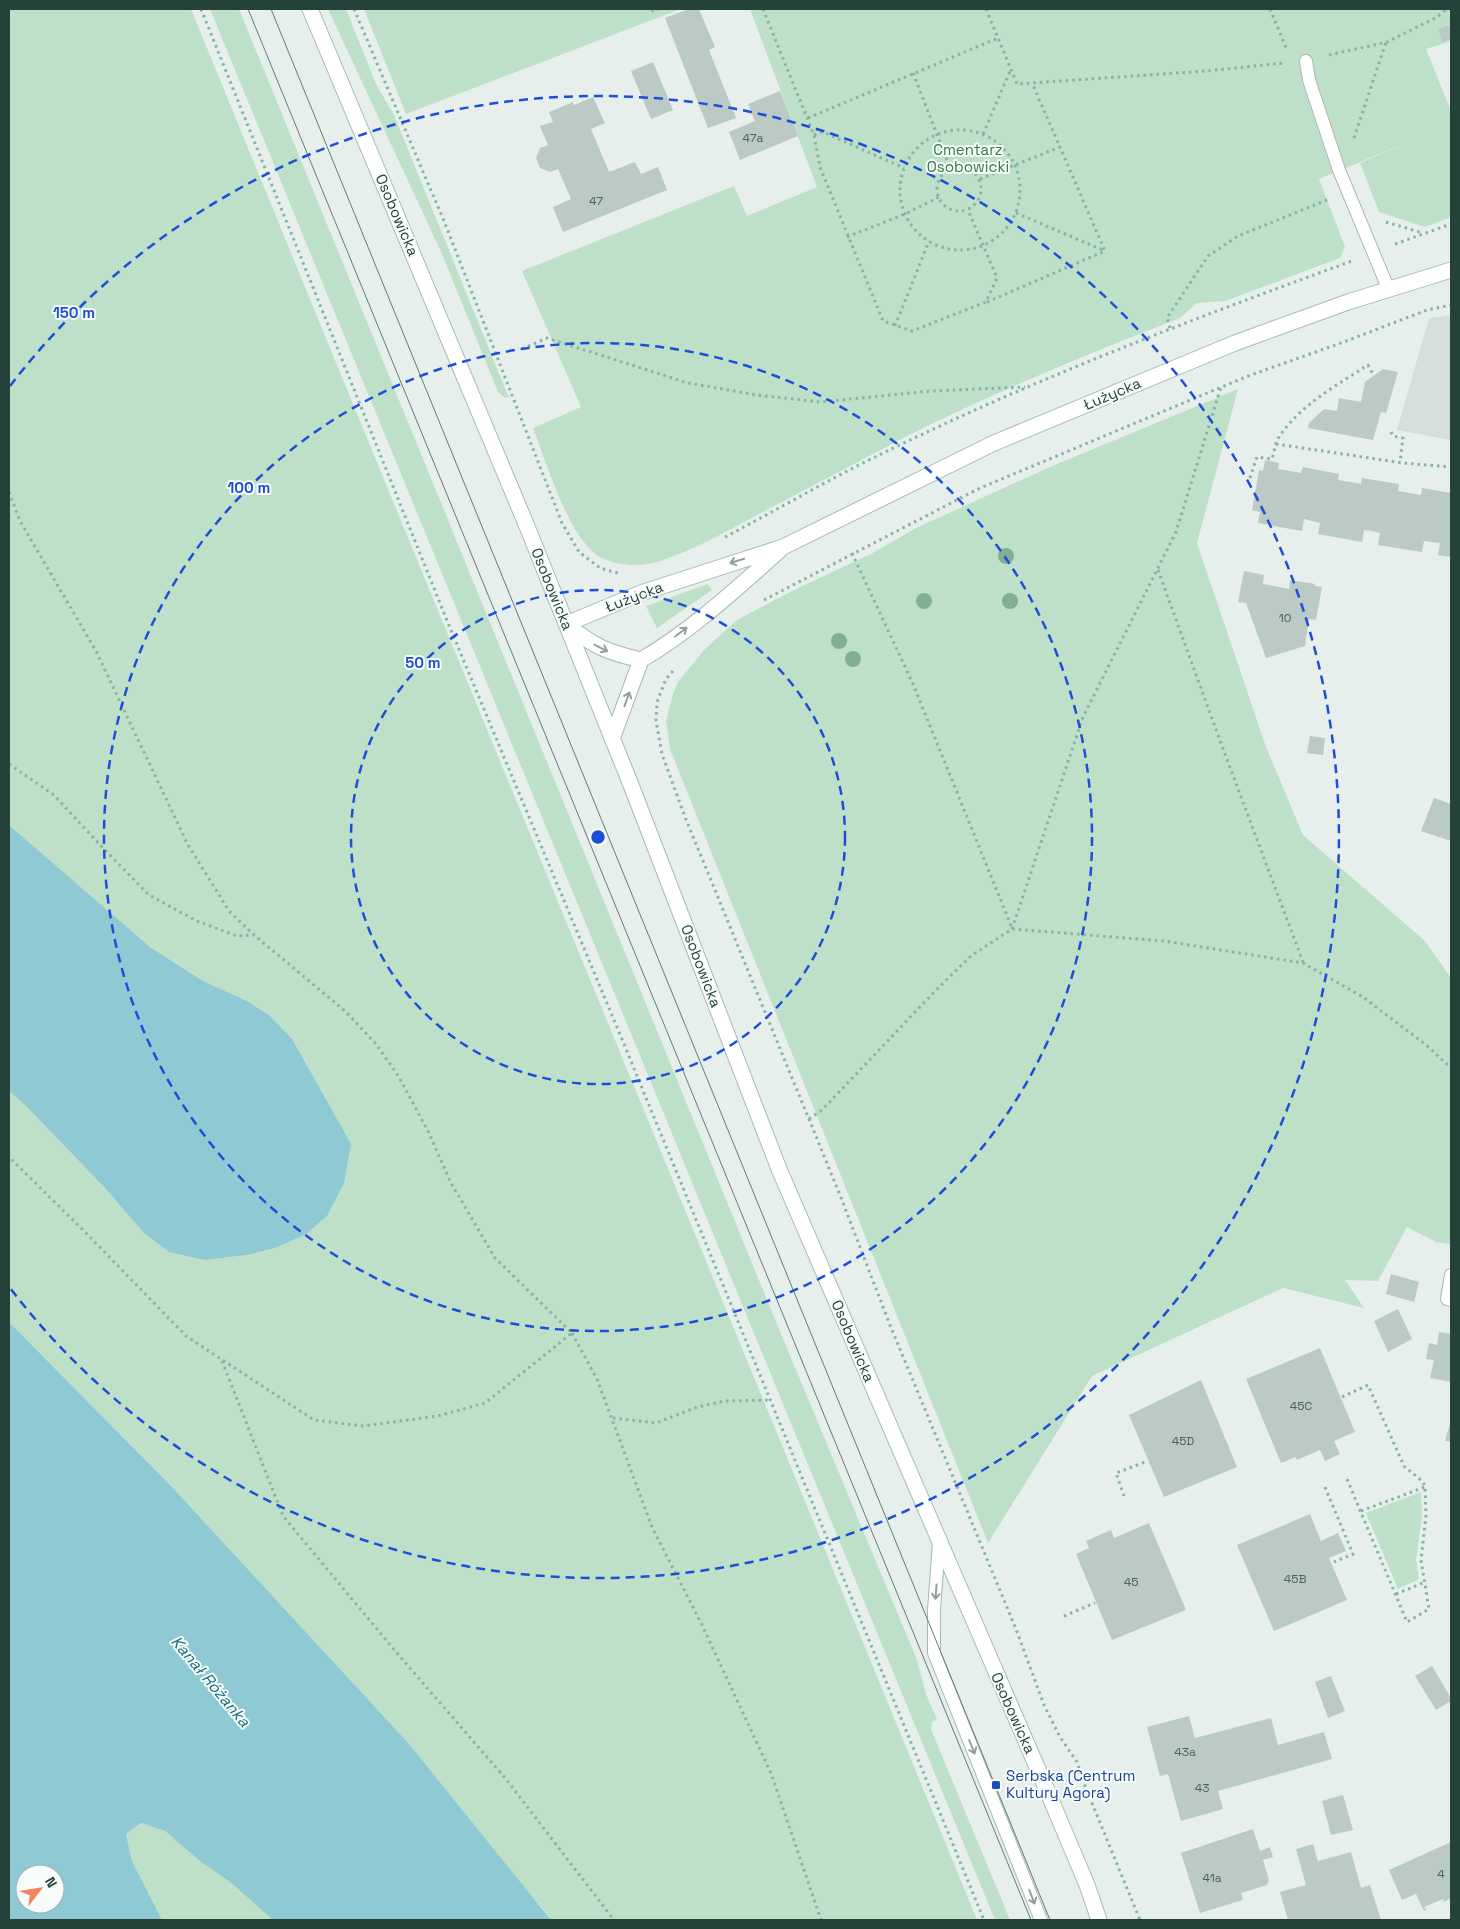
<svg xmlns="http://www.w3.org/2000/svg" width="1460" height="1929" font-family="'Space Grotesk',sans-serif">
  <style>
    .built { fill: #d4dfda }
    .green { fill: #bfe0c8 }
    .water { fill: #8ec9d4; fill-rule: evenodd }
    .building { fill: #bbcac4 }
    .lines { fill: none; stroke-linecap: round; stroke-linejoin: round }
    .lane-casing { stroke: #a8b8b2; stroke-width: 14 }
    .secondary-casing { stroke: #a4bbb3; stroke-width: 17 }
    .path { stroke: #86b3a5; stroke-width: 3; stroke-dasharray: 2.5 4; stroke-linecap: butt }
    .lane { stroke: #fff; stroke-width: 12 }
    .secondary { stroke: #fff; stroke-width: 15 }
    .tram { stroke: #5f7d75; stroke-width: 1 }
    .tree { fill: #80af93 }
    .oneway { stroke: #92a09c }
    .ring { fill: none; stroke: #1d4ed8; stroke-width: 2.5; stroke-dasharray: 9 6 }
    .transit-dot { fill: #1a4fb4; stroke: #f7fbf9; stroke-width: 2 }
    .labels { text-anchor: middle; stroke-width: 4; stroke-linejoin: round; paint-order: stroke }
    .number-label { font-size: 12px; fill: #4a645c }
    .park-label { font-size: 15px; fill: #2d7a4b; stroke: #f7fbf9 }
    .street-label { font-size: 15px; fill: #24423a; stroke: #f7fbf9 }
    .transit-label { font-size: 15px; fill: #164399; stroke: #f7fbf9; text-anchor: start }
    .water-label { font-size: 16px; font-style: italic; fill: #1c6f80; stroke: #f7fbf9 }
    .centre { fill: #1d4ed8; stroke: #f7fbf9; stroke-width: 2.5 }
    .ring-label { font-size: 15px; text-anchor: middle; font-weight: bold; fill: #1d4ed8; stroke: #f7fbf9; stroke-width: 4; stroke-linejoin: round; paint-order: stroke }
  </style>
  <rect width="100%" height="100%" fill="#e6efeb"/>
  <path class="built" d="M1451,315V440L1397,430L1429,318Z"/>
  <path class="green" d="M9,9H191C452,647 716,1283 977,1920H551L543,1909L171,1486L9,1322V1091L24,1104L105,1188L143,1232L205,1260L247,1255L275,1248L305,1235L327,1216L351,1144L269,1015L247,1001L203,981L150,947L9,825Z
    M210,9H239L779,1329L917,1660L926,1694L937,1719L932,1722L931,1729L1010,1920H995Z
    M328,9H346L376,84L394,115L509,398L504,397L498,392L442,254Z
    M364,9H681L406,114Z
    M750,9H1451V41L1426,49L1451,111V217L1425,227L1379,212L1360,163L1416,139L1319,179L1345,247L1340,258L1225,301L1197,303L1180,318C1088,354 997,391 909,435C859,461 809,488 759,514C728,531 697,548 663,560C643,567 621,567 602,558C570,543 546,461 533,428L581,407L522,271L734,186L747,216L817,187Z
    M1238,389L1197,543L1266,747L1303,835L1425,941L1451,978V1244L1436,1242L1407,1227L1378,1281L1345,1280L1364,1308L1283,1288L1092,1376L988,1543L670,749L666,721L673,694L678,682L704,650L737,620L796,589L871,554L916,528L1050,467Z
    M708,584L712,590L657,628L646,606Z
    M1421,1492L1422,1517L1416,1560L1419,1579L1398,1589L1366,1513Z
    M141,1823L165,1831L201,1862L230,1882L273,1920H162L132,1861L126,1834Z"/>
  <path class="water" d="M9,825L150,947L203,981L247,1001L269,1015L292,1039L351,1144L344,1183L327,1216L305,1235L275,1248L247,1255L205,1260L169,1252L143,1232L105,1188L24,1104L9,1091Z
    M9,1322L171,1486L409,1744L551,1920H273L230,1882L201,1862L165,1831L141,1823L126,1834L132,1861L162,1920H9ZM25,1874H55V1904H25Z"/>
  <path class="building" d="M689,9H699L715,47L709,50L736,118L708,128L665,18Z
    M1451,25V39L1442,42L1438,29Z
    M653,62L673,110L651,119L631,71Z
    M780,91L798,136L740,160L729,132L755,121L748,104Z
    M593,97L605,123L591,129L609,172L635,162L641,174L658,167L667,190L563,232L553,207L571,199L558,169L550,172L540,168L536,158L540,148L548,145L540,126L553,122L549,112L573,102L574,105Z
    M1383,369L1398,372L1386,413L1381,412L1373,440L1308,428L1309,423L1324,409L1337,411L1339,398L1361,402L1365,382Z
    M1265,460L1279,463L1278,469L1290,471L1301,473L1303,467L1339,474L1338,480L1361,484L1362,478L1399,484L1398,491L1421,495L1422,488L1451,493V557L1438,555L1440,543L1424,541L1422,552L1378,545L1380,533L1372,531L1364,530L1362,542L1318,534L1320,523L1304,519L1302,531L1258,523L1260,512L1252,510L1259,470L1263,471Z
    M1244,571L1264,575L1263,584L1289,589L1290,580L1315,584V586L1322,587L1316,620L1309,619L1305,646L1266,658L1246,603L1238,602Z
    M1310,736L1325,738L1323,755L1307,753Z
    M1434,798L1451,804V841L1421,831Z
    M1391,1274L1419,1282L1414,1302L1386,1294Z
    M1398,1309L1412,1339L1388,1352L1374,1321Z
    M1439,1332L1451,1334V1382L1430,1378L1434,1360L1426,1359L1429,1343L1437,1345Z
    M1320,1348L1355,1432L1334,1441L1340,1454L1325,1461L1320,1450L1297,1460L1296,1457L1281,1463L1246,1379Z
    M1201,1380L1237,1467L1164,1497L1129,1415Z
    M1451,1420V1442L1445,1441Z
    M1310,1514L1321,1541L1338,1533L1346,1551L1329,1558L1347,1600L1274,1631L1237,1545Z
    M1149,1523L1186,1610L1112,1640L1076,1554L1089,1548L1086,1541L1111,1530L1114,1538Z
    M1432,1666L1451,1698V1701L1436,1710L1415,1676Z
    M1331,1676L1345,1711L1328,1718L1315,1682Z
    M1189,1716L1195,1738L1271,1718L1278,1745L1324,1732L1332,1759L1218,1791L1223,1809L1181,1821L1168,1774L1160,1776L1147,1727Z
    M1343,1795L1353,1830L1331,1835L1322,1801Z
    M1253,1829L1260,1851L1270,1847L1273,1857L1263,1860L1269,1880L1267,1885L1241,1893L1243,1900L1200,1913L1181,1853Z
    M1451,1842V1898L1444,1902L1443,1899L1424,1907L1426,1910L1424,1911L1416,1894L1402,1900L1389,1870Z
    M1313,1844L1318,1861L1351,1852L1361,1888L1370,1885L1381,1920H1288L1280,1892L1306,1885L1296,1849Z"/>
  <g class="lines">
    <g class="lane-casing">
      <path id="lane" d="M1306,61L1309,80L1339,170L1388,288
        M1451,1275L1447,1299L1451,1300
        M939,1543L934,1610V1653L1041,1920"/>
    </g>
    <g class="secondary-casing">
      <path id="secondary" d="M310,9L526,524L631,785L779,1169L1049,1795L1087,1885L1099,1920
        M566,624L641,593L783,547L994,443L1235,343L1348,302L1451,270
        M567,625C595,647 607,652 641,660
        M612,739L641,660C691,631 736,589 779,551"/>
    </g>
    <path class="path" d="M201,9L448,623L619,1032L984,1920
      M354,9L444,221L562,523L579,552L600,568L621,574
      M652,9L653,11L659,9
      M763,9L814,135L820,167L883,321L912,331L986,302L997,278L968,210
      M986,9L1017,84L1206,71L1284,63
      M1270,9L1287,50
      M1329,55L1387,42L1437,17L1447,9
      M913,73L950,168
      M808,118L998,38
      M900 190a60 60 0 1 1 120 0a60 60 0 1 1-120 0Z
      M983,134L1011,69
      M814,135L823,132L904,168
      M1354,138L1386,42
      M937 189a22 22 0 1 1 44 0a22 22 0 1 1-44 0Z
      M980,179L1060,147L1032,83
      M1016,213L1105,251
      M1386,222L1423,233
      M847,237L905,214L939,197
      M1395,244L1451,224
      M987,302L1105,251L1060,147
      M895,326L929,241
      M1170,328L1167,318L1208,256L1238,236L1327,200
      M522,349L547,338L688,383L757,395L820,402L931,391L1025,387
      M1391,432L1393,436L1403,438L1400,462
      M1276,444L1403,463L1451,467
      M1250,478L1257,457L1272,459C1274,453 1275,443 1279,437C1300,405 1337,385 1368,365L1373,374
      M9,492L20,521L96,651L188,845L229,911L254,935L345,1011L376,1044L399,1077L428,1131L451,1183L495,1258L572,1333L485,1403L438,1416L363,1426L314,1420L186,1336L87,1234L9,1157
      M725,537C775,511 824,482 875,457C1029,381 1190,320 1352,261
      M852,553L913,684L1012,928
      M1158,570L1222,746L1303,962
      M764,600L980,488L1248,376L1341,343L1427,310L1451,305
      M673,671L666,679L657,702L656,721L662,754L685,817L838,1190L890,1325L1016,1629L1044,1705L1060,1737L1077,1762L1085,1786L1140,1920
      M9,764L54,795L102,847L149,895L197,921L237,936L254,935
      M1012,929L1083,717L1176,532L1221,387
      M809,1119L822,1110L938,988L971,956L1012,929L1164,941L1303,963L1363,997L1426,1045L1451,1068
      M572,1333L597,1379L652,1527L701,1623L771,1773L821,1920
      M222,1361L283,1516L396,1652L506,1779L614,1920
      M1342,1397L1368,1385L1404,1466L1423,1482L1425,1487L1426,1515L1421,1560L1429,1609L1407,1622L1347,1479
      M613,1418L656,1423L697,1407L725,1401L771,1400
      M1325,1487L1353,1554L1334,1562
      M1124,1496L1116,1473L1145,1462
      M1361,1511L1425,1487
      M1396,1594L1423,1583
      M1064,1616L1095,1603"/>
    <use href="#lane" class="lane"/>
    <use href="#secondary" class="secondary"/>
    <path class="tram" d="M248,9L1031,1920
      M271,9L1050,1920"/>
  </g>
  <g class="tree">
    <circle cx="1006" cy="556" r="8"/>
    <circle cx="924" cy="601" r="8"/>
    <circle cx="1010" cy="601" r="8"/>
    <circle cx="839" cy="641" r="8"/>
    <circle cx="853" cy="659" r="8"/>
  </g>
  <defs><path id="oneway-shaft" d="M-6 0H5M1.5-3L5.5 0L1.5 3" fill="none" stroke-width="1.6" stroke-linecap="round" stroke-linejoin="round" transform="scale(1.25)"/></defs>
  <g class="oneway">
    <use href="#oneway-shaft" transform="translate(737 561) rotate(163)"/>
    <use href="#oneway-shaft" transform="translate(681 632) rotate(-37)"/>
    <use href="#oneway-shaft" transform="translate(601 648) rotate(27)"/>
    <use href="#oneway-shaft" transform="translate(627 699) rotate(-70)"/>
    <use href="#oneway-shaft" transform="translate(936 1592) rotate(94)"/>
    <use href="#oneway-shaft" transform="translate(972 1747) rotate(68)"/>
    <use href="#oneway-shaft" transform="translate(1032 1897) rotate(69)"/>
  </g>
  <g class="ring">
    <circle cx="598" cy="837" r="247"/>
    <circle cx="598" cy="837" r="494"/>
    <path d="M10 386A741 741 0 1 1 10 1288"/>
  </g>
  <rect class="transit-dot" x="991" y="1780" width="10" height="10" rx="2.5"/>
  <g class="labels">
    <g class="number-label">
      <text x="753" y="142">47a</text>
      <text x="596" y="205">47</text>
      <text x="1285" y="622">10</text>
      <text x="1301" y="1410">45C</text>
      <text x="1183" y="1445">45D</text>
      <text x="1295" y="1583">45B</text>
      <text x="1131" y="1586">45</text>
      <text x="1185" y="1756">43a</text>
      <text x="1202" y="1792">43</text>
      <text x="1441" y="1878">4</text>
      <text x="1212" y="1882">41a</text>
    </g>
    <g class="park-label">
      <text x="968" y="155">Cmentarz<tspan x="968" dy="17">Osobowicki</tspan></text>
    </g>
    <g class="street-label">
      <text transform="translate(397 215) rotate(67)" y="5">Osobowicka</text>
      <text transform="translate(1112 394) rotate(-23)" y="5">Łużycka</text>
      <text transform="translate(552 589) rotate(68)" y="5">Osobowicka</text>
      <text transform="translate(634 597) rotate(-21)" y="5">Łużycka</text>
      <text transform="translate(701 966) rotate(69)" y="5">Osobowicka</text>
      <text transform="translate(853 1341) rotate(67)" y="5">Osobowicka</text>
      <text transform="translate(1013 1713) rotate(66)" y="5">Osobowicka</text>
    </g>
    <g class="transit-label">
      <text x="1006" y="1781">Serbska (Centrum<tspan x="1006" dy="17">Kultury Agora)</tspan></text>
    </g>
    <g class="water-label">
      <text transform="translate(211 1681) rotate(50)" y="6">Kanał Różanka</text>
    </g>
  </g>
  <circle cx="598" cy="837" r="8" class="centre"/>
  <g class="ring-label">
    <text x="74" y="318">150 m</text>
    <text x="249" y="493">100 m</text>
    <text x="423" y="668">50 m</text>
  </g>
  <rect width="1460" height="1929" fill="none" stroke="#24423a" stroke-width="20"/>
  <g transform="translate(40 1889) rotate(59)"><circle r="24" fill="#f7fbf9" stroke="#a3b1ad"/>
  <path d="M0-4L9 19L0 12L-9 19Z" fill="#f4845f"/>
  <text y="-8" font-size="14" font-weight="bold" text-anchor="middle" fill="#24423a">N</text>
  </g>
</svg>
